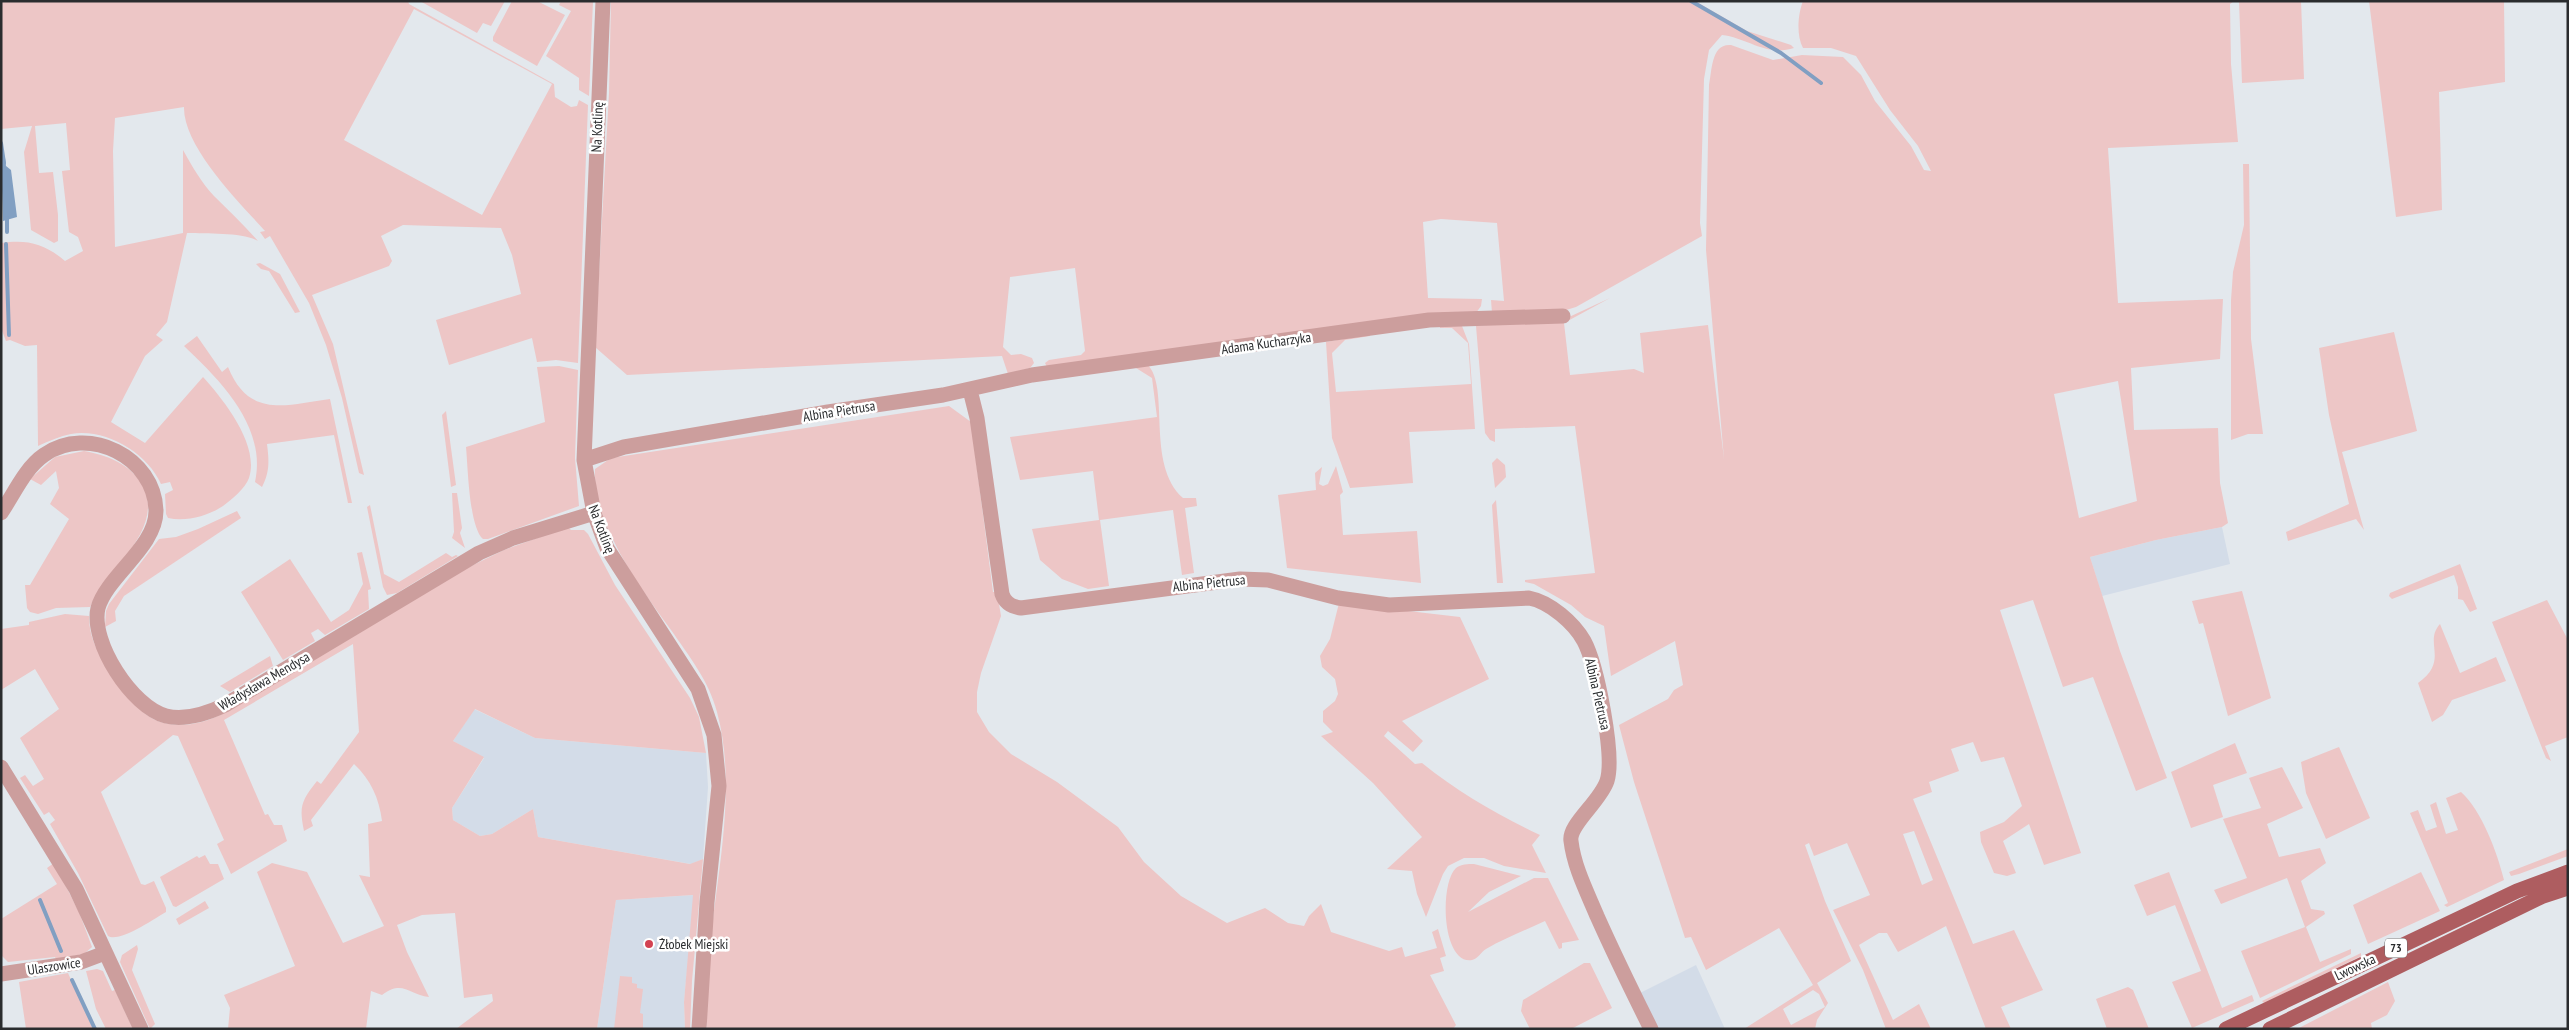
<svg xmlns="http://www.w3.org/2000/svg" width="2569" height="1030" font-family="'PT Sans Narrow',sans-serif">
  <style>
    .built { fill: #d3dce8 }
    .green { fill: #edc6c6; fill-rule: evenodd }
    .water { fill: #819fc2 }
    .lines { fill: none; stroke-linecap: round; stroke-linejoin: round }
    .stream { stroke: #819fc2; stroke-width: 4 }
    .minor { stroke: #cc9e9d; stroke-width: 15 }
    .major { stroke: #ae5d60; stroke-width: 15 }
    .poi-dot { fill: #d34352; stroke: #fff; stroke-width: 2 }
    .labels { text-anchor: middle; stroke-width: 5; stroke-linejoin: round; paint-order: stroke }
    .shield { fill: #fff; stroke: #6a6b6d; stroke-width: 1 }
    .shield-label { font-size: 12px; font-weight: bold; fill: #2a2c2e }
    .street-label { font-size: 14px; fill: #2a2c2e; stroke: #fff }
    .poi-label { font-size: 14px; fill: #2a2c2e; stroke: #fff; text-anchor: start }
  </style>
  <rect width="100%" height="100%" fill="#e3e8ed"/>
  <path class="built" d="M2222,527L2230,564L2102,596L2090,557L2156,540Z
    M474,709L535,738L706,753L708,787L703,859L691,864L538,837L533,809L492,834L480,836L453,820L452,808L484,758L453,741Z
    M694,895L684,1002L685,1029H597L616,900Z
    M1696,965L1725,1029H1655L1638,994Z"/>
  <path class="green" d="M1,1H408L409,4L554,84L555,97L571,107L577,106L579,100L588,105L578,363L556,360L537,362L532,338L449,365L436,320L521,294L512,255L501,228L403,225L381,236L392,261L389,266L312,295L333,344L364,475L359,473L342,398L326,345L309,303L270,236L265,239L260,232L265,231C240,203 183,147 184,107L115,118L113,151L115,247L183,233V150C192,166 201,182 214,196C229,211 244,225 258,241C243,232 207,234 187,233L167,322L156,335L163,340L145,356L111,422L145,443L203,377C223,399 260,445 249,478C245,489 232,499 223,506C208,516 186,522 168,518L166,514L165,494L173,490L170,482L161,484C147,453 106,428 71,434C60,436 49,441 38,446L37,345L25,346L10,340L6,341L1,328V243C28,239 45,244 65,261L83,251L78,237L69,232L62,171L70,170L66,123L35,126L39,173L53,172L58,215V241L54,243L31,230L24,152L32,126L1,129ZM414,9L552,84L482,215L344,140Z
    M420,1H505L491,26L483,23L477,33Z
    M512,1H537L565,15L537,66L493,41V37Z
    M561,1H593L589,96L579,90V78L546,56L571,11L559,5Z
    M611,1H1695L1747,31L1791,45L1794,48C1766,57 1748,38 1722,35L1709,50L1704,79L1700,223L1702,236L1576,307L1563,311L1492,313L1491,300L1504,301L1497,223L1441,219L1423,222L1428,298L1482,299L1481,306L1476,313L1047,367L1045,363L1049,360L1081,355L1085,351L1075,268L1010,277L1003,347L1011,355L1021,354L1032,358L1034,363L1030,368L1008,374L1002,356L627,375L595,347L609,93Z
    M1803,1H2234L2230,4L2231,64L2238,142L2108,148L2118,303L2223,299L2220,359L2131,368L2134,430L2218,428L2220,483L2228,523L2222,527L2156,540L2090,557L2120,651L2167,778L2136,791L2093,677L2063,687L2033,600L2000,610L2081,853L2044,865L2029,824L2003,841L2016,873L2007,876L1994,873L1981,842L1980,832L2004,822L2022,806L2004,757L1981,762L1973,742L1951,749L1959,771L1929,782L1932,792L1913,799L1973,944L2014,930L2043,990L2001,1007L2011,1029H1986L1946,926L1898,952L1887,933H1879L1859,945L1893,1020L1919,1004L1931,1029H1886L1863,970L1833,910L1870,895L1847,843L1814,856L1809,843L1805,845L1825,901L1851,961L1817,983L1828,1003L1817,1020L1815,1029H1744L1813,985L1779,928L1706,970L1691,937L1685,938L1634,782L1619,725L1668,699L1674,690L1683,685L1675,641L1611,676L1604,626L1585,617L1571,605L1534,584L1525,582V580L1595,573L1575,426L1495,429V442L1490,440L1485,433L1476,326L1569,317L1610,298L1564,323L1570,375L1634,369L1644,373L1640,333L1708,325L1724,459L1706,250L1709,85C1712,71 1711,43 1731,45L1773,60L1802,55L1843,57L1861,75L1875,101L1911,146L1924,170L1931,171L1918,146L1890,110L1856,56L1831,48H1803C1796,35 1798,14 1803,1ZM2118,381L2137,501L2079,518L2054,394ZM1914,831L1933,880L1922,885L1903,834ZM1813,990L1819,994L1825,1007L1791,1025L1783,1009Z
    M2239,1H2301L2304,79L2242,83Z
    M2369,1H2504L2505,82L2439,92L2442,210L2396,217Z
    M2243,164H2249L2251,339L2263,434H2248L2231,440V300L2233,272L2244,225Z
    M260,263L280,274L300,312L295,313L269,271L261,269L256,264Z
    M1440,325L1462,326L1469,344L1475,429L1409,432L1413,483L1350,488L1332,438L1326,342L1370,334V336L1345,340L1332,353L1336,392L1471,384L1468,343L1452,328H1440Z
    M2394,332L2417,431L2342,452L2364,530L2356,519L2288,541L2286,532L2349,504L2329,415L2319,348Z
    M197,336L222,372L228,367C249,419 286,405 330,399L352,503H348L334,435L267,444C269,460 270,472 262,487L255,482C267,427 221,381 184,346Z
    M1147,364C1171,387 1145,464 1183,498H1196L1197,506L1185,508L1194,573L1182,575L1173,510L1100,520L1109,586L1088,589L1062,579L1040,560L1032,529L1099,520L1093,471L1020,480L1010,437L1157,417L1152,378L1136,368Z
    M559,366L578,370L575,458L579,506L488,539H483C469,527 468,467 466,447L545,422L537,367Z
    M949,406L971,422L993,592H997L1001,616L981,673L977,692V712L989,732L1011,754L1057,782L1118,827L1144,862L1181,896L1227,923L1265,908L1288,923L1304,926L1309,916L1321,904L1331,932L1389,951L1402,947L1405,957L1437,948L1432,932L1438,929L1446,956L1440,958L1444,971L1430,975L1456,1025L1453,1029H707C700,927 744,811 717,712C709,681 689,656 671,630C646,596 622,563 606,524C599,507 594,487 595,469L611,458Z
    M446,411L456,485L451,487L442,415Z
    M84,451C106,455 126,462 140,481C170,525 108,569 90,607L56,608L38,614L30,612L27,608L25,585H30L69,519L50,504L59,488L56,471L41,485L30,479L55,457Z
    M1497,458L1505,465L1506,477L1495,488L1492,463Z
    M1336,466L1343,492L1340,495L1343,535L1417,531L1421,583L1287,568L1278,495L1316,490L1315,473L1322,467L1319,484L1323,486L1328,484Z
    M452,493H457L462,528L460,533L465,548L452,538L454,532Z
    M1496,500L1503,583H1497L1492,505Z
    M370,505L384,574L399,582L446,553L452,557L456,555L458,556L397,593L387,595L383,587L367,507Z
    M237,511L241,518L124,596L115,611L116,621L105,627L106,611L109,604L159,539L176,537L198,529Z
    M568,527L571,530H584L588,534L615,585L690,698L699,717L706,753L535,738L475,709L453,741L484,757L452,808L453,820L480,836L492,834L533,809L538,837L690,864L703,859L692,981L690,1029H685L684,1002L693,895L616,900L597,1029H456L493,1001L492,994L464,998L455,913L422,915L397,925L407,952L429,997C409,995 403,979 382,995L371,991L366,1029H228L230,1008L224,995L295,966L257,872L272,863L307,872L343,943L384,926L359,875L370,877L368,824L382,821C379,798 371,780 354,764L311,820L313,826L304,831C299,807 301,801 317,781L321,784L359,732L353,644L224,720L265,815L268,814L274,825H282L287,841L231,874L217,844L224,840L178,736L173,735L101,792L141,884L145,885L154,881L166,908V912C154,919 119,943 108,936L78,873L50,824L55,820L49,812L44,815L20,778L25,775L33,786L44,779L20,738L59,709L35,669L1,690V629L29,625V622L65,614L89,616C89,642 102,660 118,680C125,690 132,701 141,710C162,731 196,727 220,715L467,568L504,550Z
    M362,552L371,589L368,590L369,609L325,635L318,629L311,633L315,641L283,660L241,592L290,559L331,622L349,610L363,584L357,553Z
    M2460,564L2477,609L2470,612L2463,600L2458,599V587L2454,575L2392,599L2389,596L2390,593Z
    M2242,591L2271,698L2228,716L2203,623L2199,624L2192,601Z
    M2547,600L2568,640V737L2545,746L2551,761L2546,758L2492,622Z
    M1339,603L1460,617L1489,679L1402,721L1423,741L1413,752L1388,731L1384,736L1415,764L1422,763C1459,793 1498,815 1540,835L1532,845L1546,873L1504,866L1484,858H1464L1448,866L1443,874L1426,917L1417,894L1412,871L1387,869L1422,837L1373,783L1321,736L1333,732L1323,722V711L1335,701L1338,694L1335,679L1322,667L1320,656L1330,639Z
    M2440,624L2460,673L2496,657L2506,681L2452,700L2443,715L2432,722L2418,683C2450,660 2423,643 2440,624Z
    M270,656L273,666L230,692L220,686Z
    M2235,743L2247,773L2213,785L2223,817L2191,828L2171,772Z
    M2339,747L2370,818L2326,839L2306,793L2301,762Z
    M2282,767L2303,808L2267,824L2279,857L2320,848L2326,863L2301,881L2311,909L2324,911L2325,914L2306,927L2320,962L2351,949V954L2260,998L2241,951L2305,927L2287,878L2221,904L2214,890L2247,878L2223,819L2261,808L2249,778Z
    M2461,792C2482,811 2497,852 2504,880L2447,907L2444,905L2448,903L2410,813L2418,810L2426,831L2437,827L2430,805L2436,802L2446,834L2458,830L2446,798Z
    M2568,849V856L2519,874L2511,876L2509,872Z
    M205,855L210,864H218L224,879L176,907L173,906L160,877L197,856L199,858Z
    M54,863L79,912L92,947L84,954L56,959L55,957L8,962L1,955V919L57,884L47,868Z
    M1474,864L1521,876L1489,892L1468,912L1534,878H1548L1579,940L1562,943V948L1559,949L1545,921C1526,930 1505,938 1486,949C1481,952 1478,959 1472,960C1442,965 1439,884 1456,868C1461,864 1468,864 1474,864Z
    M2169,872L2222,1008L2252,995L2254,1001L2192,1028L2172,982L2201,971L2175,905L2147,916L2134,885Z
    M2421,872L2440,911L2368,944L2353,905Z
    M205,901L209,908L179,925L176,919Z
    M137,945L138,949L132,970L155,1024L150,1029L120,962L122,955Z
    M2361,953V956L2347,963L2264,1003L2262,1001Z
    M1584,963H1590L1612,1008L1571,1029H1530L1521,1011L1523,1000Z
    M97,969L103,971L112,991L115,990L133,1029H106L96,1009L86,971Z
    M68,973L93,1029H26L19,982Z
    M620,976L632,977V983L637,984V988L643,989L640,1013L643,1014V1029H614Z
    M2388,982L2395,1001L2387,1015L2371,1023L2372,1029H2297Z
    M2128,987L2133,990L2149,1029H2107L2096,999Z"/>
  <path class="water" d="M5,158L6,166L11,170L17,217L3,221L1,159Z"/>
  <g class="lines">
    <path class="stream" d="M1691,1L1781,53L1821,83
      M1,143L4,163
      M7,218V232
      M6,244L9,335
      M40,900L61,951
      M72,980L95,1029"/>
    <path class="minor" d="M603,1L584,460L594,513L607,548L698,689L714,735L719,786L707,902L699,1029
      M970,390L977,418L1002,594C1005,603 1012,607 1021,608L1240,579L1268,580L1338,598L1389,605L1529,598C1550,602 1574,623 1584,641C1597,665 1615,756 1607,781C1600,802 1568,825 1571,841C1574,867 1587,892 1597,916C1614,954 1632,991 1651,1029
      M584,460L624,447L828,412L943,395L1032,375L1429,320L1563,316
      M1,513C14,494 25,468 44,455C88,424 155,457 156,511C156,547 107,576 98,608C90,642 132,707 166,716C186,721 208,713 225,705L479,553L513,538L594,513
      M1,767L76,889L141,1029
      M1,974L81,962L105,953"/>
    <path class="major" d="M2226,1029L2517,891L2568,872
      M2270,1029L2543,896L2568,888"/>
  </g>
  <circle class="poi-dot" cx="649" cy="944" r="5"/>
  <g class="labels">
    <rect class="shield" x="2385" y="938.5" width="22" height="19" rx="4"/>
    <g class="shield-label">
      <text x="2396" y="952">73</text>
    </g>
    <g class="street-label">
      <text transform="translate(597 127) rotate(-88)" y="5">Na Kotlinę</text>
      <text transform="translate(1266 343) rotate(-8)" y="5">Adama Kucharzyka</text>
      <text transform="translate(839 411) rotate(-9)" y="5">Albina Pietrusa</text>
      <text transform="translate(602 529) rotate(69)" y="5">Na Kotlinę</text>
      <text transform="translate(1209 583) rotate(-6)" y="5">Albina Pietrusa</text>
      <text transform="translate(264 681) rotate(-30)" y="5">Władysława Mendysa</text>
      <text transform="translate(1598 694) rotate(77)" y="5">Albina Pietrusa</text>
      <text transform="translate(54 966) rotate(-9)" y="5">Ulaszowice</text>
      <text transform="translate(2355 967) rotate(-25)" y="5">Lwowska</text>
    </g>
    <g class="poi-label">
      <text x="659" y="949">Żłobek Miejski</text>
    </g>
  </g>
  <rect width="2569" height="1030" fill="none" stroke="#2a2c2e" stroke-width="5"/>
</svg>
